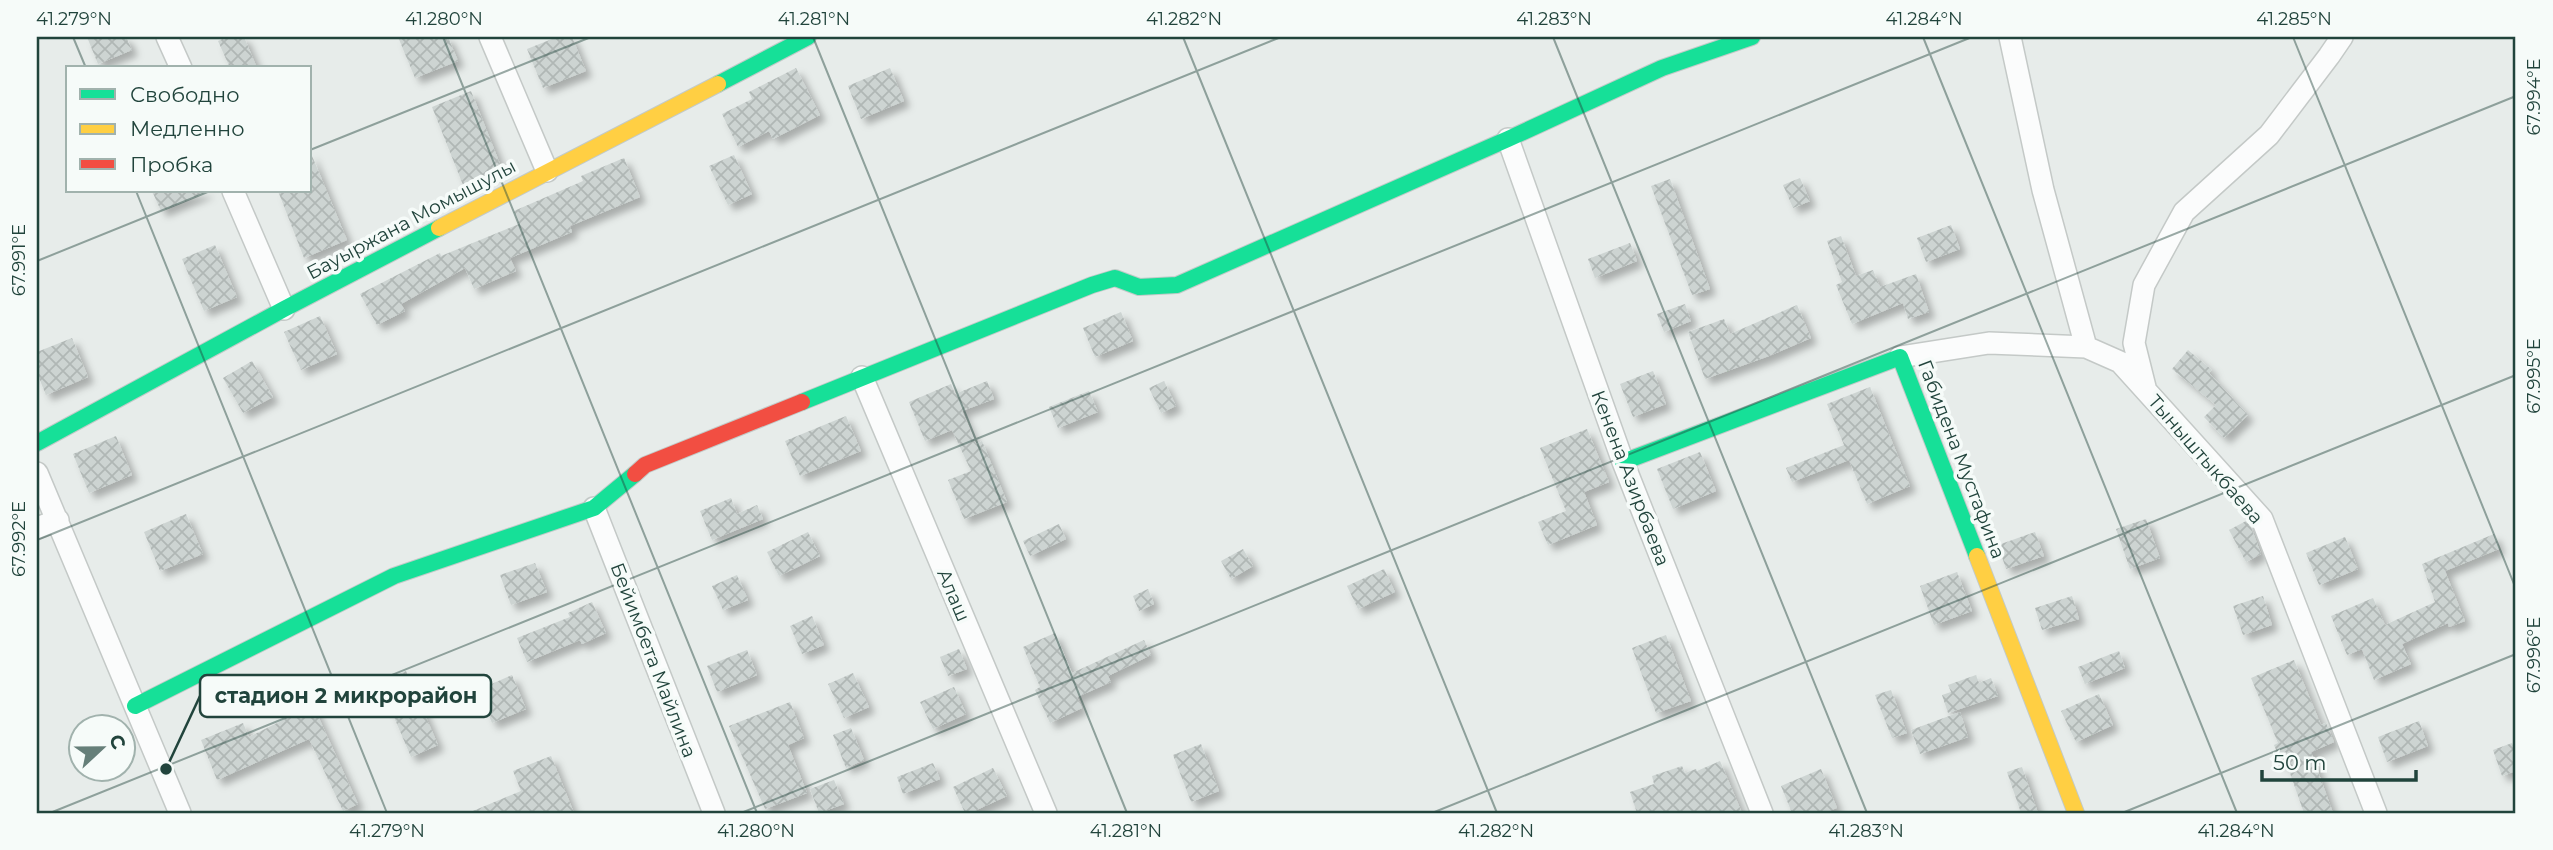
<svg xmlns="http://www.w3.org/2000/svg" width="2553" height="850" font-family="Montserrat,sans-serif">
  <style>
    .building { fill: url(#building-cross-hatch); filter: url(#shadow) }
    .lines { fill: none; stroke-linecap: round; stroke-linejoin: round }
    .street-casing { stroke: #c4c9c7; stroke-width: 24 }
    .fast-casing { stroke: #c2cac8; stroke-width: 18 }
    .slow-casing { stroke: #c2cac8; stroke-width: 18 }
    .jam-casing { stroke: #c2cac8; stroke-width: 18 }
    .street { stroke: #fbfcfc; stroke-width: 21 }
    .fast { stroke: #16e098; stroke-width: 16 }
    .slow { stroke: #ffcf43; stroke-width: 16 }
    .jam { stroke: #f24e42; stroke-width: 16 }
    .ticks { fill: none; stroke: #21443c; stroke-width: 2; stroke-opacity: 0.45 }
    .labels { text-anchor: middle; stroke-width: 7; stroke-linejoin: round; paint-order: stroke }
    .street-label { font-size: 19px; fill: #21443c; stroke: #f6fbf9 }
    .leader { fill: none; stroke: #21443c; stroke-width: 2.5 }
    .callout-dot { fill: #21443c; stroke: #f6fbf9; stroke-width: 2.5 }
    .callout { fill: #f6fbf9; stroke: #21443c; stroke-width: 2.5 }
    .callout-label { font-size: 21px; text-anchor: middle; font-weight: bold; fill: #21443c }
    .neatline { fill: none; stroke: #21443c; stroke-width: 2.5 }
    .ticks-label { font-size: 18px; text-anchor: middle; fill: #21443c }
  </style>
  <defs>
    <pattern id="building-cross-hatch" width="8" height="8" patternUnits="userSpaceOnUse" patternTransform="scale(1.75)"><rect width="8" height="8" fill="#cdd4d2"/><path d="M0 0l8 8M0 8l8-8" fill="none" stroke="#b0b7b5"/></pattern>
    <filter id="shadow"><feDropShadow dx="6" dy="6" stdDeviation="3.5" flood-color="#0004"/></filter>
  </defs>
  <rect width="100%" height="100%" fill="#e7ecea"/>
  <path class="building" d="M87,37H126L132,50L98,64Z
    M227,37H244L257,68H230L218,41Z
    M398,37H448L458,61L415,78Z
    M557,37H572L586,71L543,88L527,49Z
    M796,68L820,115L773,139L769,131L738,147L722,114L752,99L749,92Z
    M890,68L904,101L861,119L848,86Z
    M471,91L502,169L463,185L432,107Z
    M310,151L347,240L304,258L278,191H310Z
    M734,155L752,194L728,205L709,166Z
    M624,158L640,197L570,226L572,232L510,258L516,271L474,289L465,268L401,304L405,311L377,325L360,294L440,253L441,256L519,224L514,211L583,181L581,176Z
    M1800,178L1810,201L1793,208L1783,185Z
    M1670,179L1710,289L1692,295L1651,186Z
    M152,191H209L161,211Z
    M1951,225L1960,249L1926,262L1917,238Z
    M1841,236L1856,276L1873,270L1880,287L1916,274L1929,312L1908,319L1903,303L1852,324L1836,285L1842,282L1827,241Z
    M1630,243L1637,261L1595,278L1588,259Z
    M215,245L237,297L204,311L182,259Z
    M1685,304L1691,321L1664,332L1657,314Z
    M1797,305L1811,338L1769,356L1705,379L1688,332L1724,319L1730,334Z
    M1121,312L1133,341L1095,357L1083,328Z
    M320,316L337,354L301,370L284,332Z
    M72,338L88,377L46,395L37,373V352Z
    M2188,350L2212,370L2209,373L2248,415L2224,438L2204,417L2216,405L2172,369Z
    M252,361L273,397L243,413L223,378Z
    M1653,371L1666,404L1633,417L1620,384Z
    M987,381L994,399L962,411L976,444L982,441L1007,502L964,519L948,480L971,471L952,430L925,441L909,402L951,384L955,394Z
    M1164,381L1176,406L1161,413L1149,388Z
    M1870,387L1910,486L1867,504L1849,460L1792,482L1786,468L1844,445L1827,404Z
    M1089,391L1098,412L1058,428L1049,407Z
    M846,416L861,451L800,476L785,441Z
    M1587,429L1609,482L1584,492L1597,525L1548,545L1538,522L1566,511L1540,448Z
    M116,436L132,475L89,493L73,454Z
    M1700,452L1716,491L1673,509L1657,469Z
    M731,498L737,514L757,505L763,519L712,540L700,511Z
    M186,514L203,554L160,571L144,532Z
    M2146,519L2160,558L2130,569L2116,529Z
    M2246,521L2251,527L2261,554L2246,562L2229,530Z
    M1059,524L1066,539L1030,556L1023,541Z
    M808,532L820,556L779,576L767,552Z
    M2035,532L2044,556L2006,569L1998,545Z
    M2494,534L2499,549L2445,571L2465,621L2449,627L2448,623L2402,644L2411,664L2374,680L2362,649L2347,655L2331,616L2373,598L2385,625L2435,602L2422,564Z
    M2345,537L2358,569L2319,585L2306,553Z
    M1243,549L1253,566L1231,579L1221,561Z
    M535,563L547,592L511,605L500,575Z
    M1384,569L1395,592L1358,609L1347,586Z
    M1957,572L1972,611L1934,625L1920,586Z
    M737,575L748,600L723,610L712,586Z
    M1148,589L1154,604L1139,611L1133,596Z
    M2072,596L2079,619L2042,630L2035,608Z
    M2263,596L2272,625L2243,635L2233,606Z
    M592,602L606,633L582,644L580,640L527,662L517,638L570,617L568,613Z
    M812,616L824,645L802,654L790,626Z
    M1055,633L1072,673L1144,640L1151,655L1108,676L1111,682L1077,697L1082,708L1050,723L1035,690L1040,687L1023,647Z
    M1666,635L1691,701L1656,713L1632,648Z
    M959,649L967,669L948,676L940,657Z
    M747,650L757,675L717,692L707,666Z
    M2119,651L2125,668L2085,684L2078,667Z
    M2294,660L2321,725L2326,723L2334,742L2311,752L2333,813H2304L2286,762L2282,764L2274,745L2278,743L2251,678Z
    M406,671L438,745L411,757L379,682Z
    M853,673L869,707L844,718L828,684Z
    M512,675L526,709L492,723L478,690Z
    M1976,675L1979,683L1991,678L1998,696L1948,713L1942,695L1951,692L1948,685Z
    M954,687L966,714L933,729L920,702Z
    M1891,690L1907,733L1892,738L1875,695Z
    M2099,694L2113,725L2076,742L2061,711Z
    M790,702L804,738L788,745L807,793L765,809L729,726Z
    M313,705L358,804L343,811L309,739L217,780L201,740L243,723L249,737Z
    M1960,712L1968,737L1920,754L1911,730Z
    M2419,721L2428,746L2387,762L2378,737Z
    M851,728L864,760L846,768L833,735Z
    M2512,743L2516,754V771L2502,776L2493,750Z
    M1201,744L1219,791L1191,802L1173,755Z
    M551,756L574,813H468L521,791L513,771Z
    M1720,761L1742,813H1637L1630,792L1654,784L1652,776L1682,766L1685,773L1696,769L1697,771Z
    M933,763L940,779L903,794L897,777Z
    M2022,767L2038,813H2021L2007,772Z
    M993,768L1007,796L970,813H965L953,787Z
    M1821,769L1837,808L1823,813H1792L1781,786Z
    M834,780L844,804L819,813L810,789Z"/>
  <g class="lines">
    <g class="street-casing">
      <path id="street" d="M167,37L181,68
        M490,37L547,171
        M2010,37L2043,190L2086,347
        M1508,139L1623,462L1762,813
        M233,191L284,309
        M1900,357L1989,343L2086,347L2120,362L2262,519L2376,813
        M862,377L1046,813
        M2145,387L2134,343L2144,285L2184,212L2269,135L2329,56L2342,37
        M37,473L180,813
        M594,508L714,813
        M37,528L58,520"/>
    </g>
    <g class="fast-casing">
      <path id="fast" d="M718,84L808,37
        M802,402L1092,285L1115,278L1139,287L1177,285L1508,139L1662,68L1752,37
        M37,443L284,309L439,228
        M1623,462L1900,357L1977,556
        M135,706L394,576L594,508L635,474"/>
    </g>
    <g class="slow-casing">
      <path id="slow" d="M439,228L718,84
        M1977,556L2076,813"/>
    </g>
    <g class="jam-casing">
      <path id="jam" d="M635,474L645,465L802,402"/>
    </g>
    <use href="#street" class="street"/>
    <use href="#fast" class="fast"/>
    <use href="#slow" class="slow"/>
    <use href="#jam" class="jam"/>
  </g>
  <path class="ticks" d="M73,37L86,68M443,37L757,813M813,37L1127,813M1183,37L1497,813M1553,37L1867,813M1923,37L2237,813M2293,37L2516,589M310,150L591,37M136,191L387,813M37,261L210,191M37,540L1281,37M50,813L1972,37M741,813L2516,96M1432,813L2516,375M2122,813L2516,654"/>
  <g class="labels">
    <g class="street-label">
      <text transform="translate(411 219) rotate(-28)" y="7">Бауыржана Момышулы</text>
      <text transform="translate(1962 459) rotate(69)" y="7">Габидена Мустафина</text>
      <text transform="translate(2206 459) rotate(49)" y="7">Тыныштыкбаева</text>
      <text transform="translate(1631 478) rotate(69)" y="7">Кенена Азирбаева</text>
      <text transform="translate(954 595) rotate(67)" y="7">Алаш</text>
      <text transform="translate(654 660) rotate(69)" y="7">Бейимбета Майлина</text>
    </g>
  </g>
  <path class="leader" d="M166 769L200 696"/>
  <circle class="callout-dot" cx="166" cy="769" r="7"/>
  <rect class="callout" x="200" y="675" width="291" height="42" rx="7"/>
  <g class="callout-label">
    <text x="346" y="703">стадион 2 микрорайон</text>
  </g>
  <rect width="2553" height="850" fill="none" stroke="#f6fbf9" stroke-width="77"/>
  <rect x="66" y="66" width="245" height="126" fill="#f6fbf9" stroke="#a1b2ad" stroke-width="2"/>
  <rect x="80" y="89" width="35" height="10" fill="#16e098" stroke="#a1b2ad" stroke-width="2"/>
  <text x="130" y="102" font-size="21" fill="#21443c">Свободно</text>
  <rect x="80" y="124" width="35" height="10" fill="#ffcf43" stroke="#a1b2ad" stroke-width="2"/>
  <text x="130" y="136" font-size="21" fill="#21443c">Медленно</text>
  <rect x="80" y="159" width="35" height="10" fill="#f24e42" stroke="#a1b2ad" stroke-width="2"/>
  <text x="130" y="172" font-size="21" fill="#21443c">Пробка</text>
  <g transform="translate(102 748) rotate(68)"><circle r="33" fill="#f6fbf9" stroke="#a1b2ad" stroke-width="2"/>
  <path d="M0-5L12 26L0 18L-12 26Z" fill="#667f79"/>
  <text y="-10" font-size="19" font-weight="bold" text-anchor="middle" fill="#21443c">С</text>
  </g>
  <path d="M2262 770v10h154v-10" fill="none" stroke="#21443c" stroke-width="3.5"/>
  <text x="2273" y="770" font-size="21" fill="#21443c" stroke="#f6fbf9" stroke-width="5" paint-order="stroke">50 m</text>
  <rect x="38" y="38" width="2476" height="774" class="neatline"/>
  <g class="ticks-label">
    <text x="74" y="25">41.279°N</text>
    <text x="444" y="25">41.280°N</text>
    <text x="814" y="25">41.281°N</text>
    <text x="1184" y="25">41.282°N</text>
    <text x="1554" y="25">41.283°N</text>
    <text x="1924" y="25">41.284°N</text>
    <text x="2294" y="25">41.285°N</text>
    <text transform="translate(2534 97) rotate(-90)" y="6">67.994°E</text>
    <text transform="translate(19 260) rotate(-90)" y="6">67.991°E</text>
    <text transform="translate(2534 376) rotate(-90)" y="6">67.995°E</text>
    <text transform="translate(19 539) rotate(-90)" y="6">67.992°E</text>
    <text transform="translate(2534 655) rotate(-90)" y="6">67.996°E</text>
    <text x="387" y="837">41.279°N</text>
    <text x="756" y="837">41.280°N</text>
    <text x="1126" y="837">41.281°N</text>
    <text x="1496" y="837">41.282°N</text>
    <text x="1866" y="837">41.283°N</text>
    <text x="2236" y="837">41.284°N</text>
  </g>
</svg>
